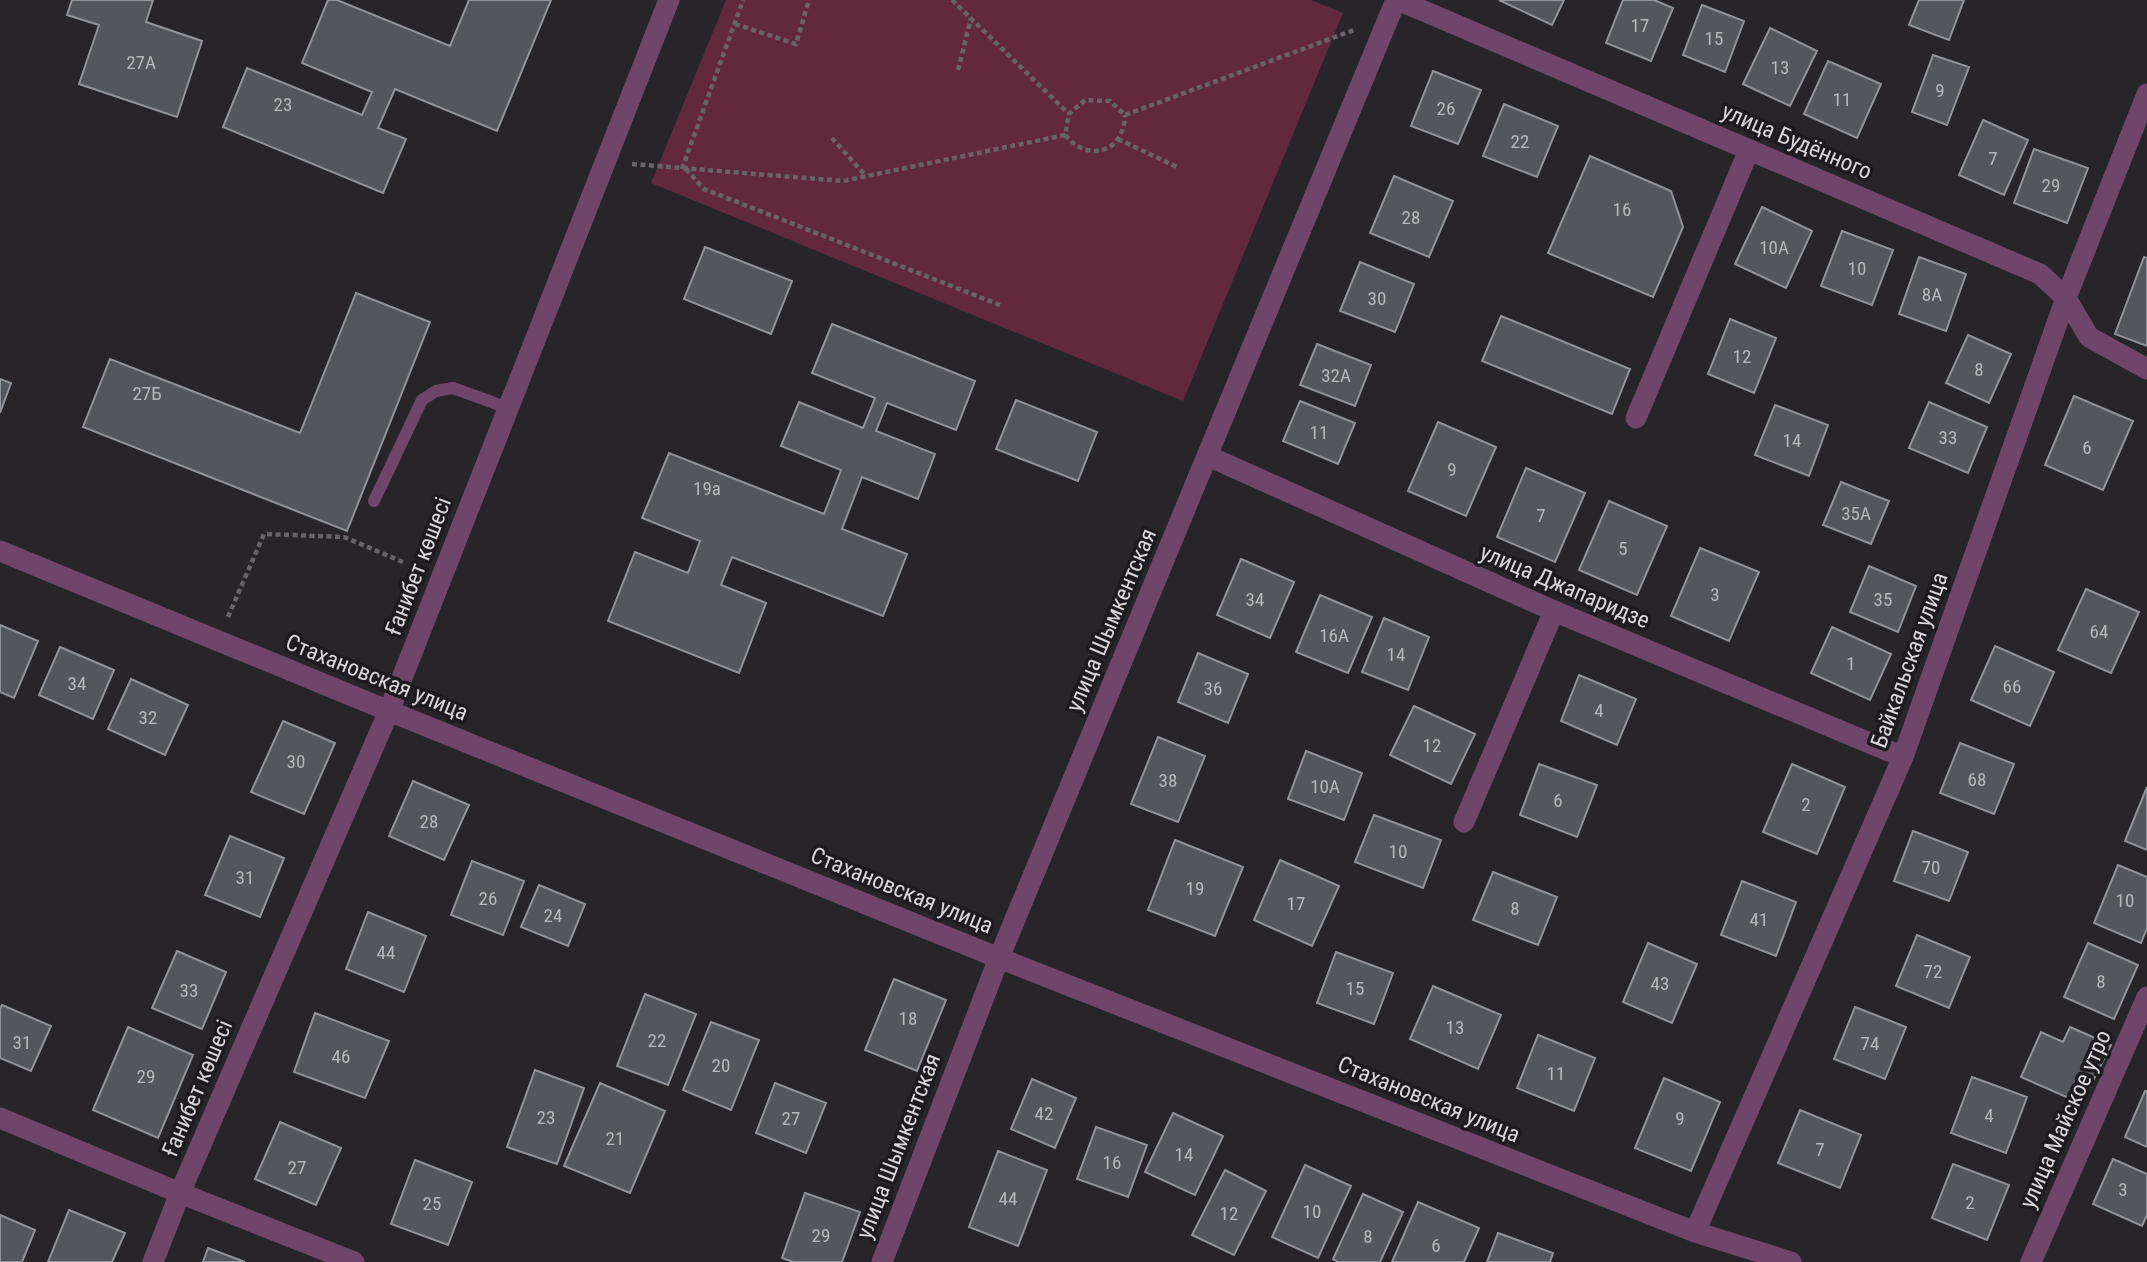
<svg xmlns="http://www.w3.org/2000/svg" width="2147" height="1262" font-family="'Roboto Condensed',sans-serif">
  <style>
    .green { fill: #62293c }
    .building { fill: #54565c; stroke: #91939a; stroke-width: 2 }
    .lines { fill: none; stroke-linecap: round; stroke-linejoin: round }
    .path { stroke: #666468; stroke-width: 4.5; stroke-dasharray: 5 3.5; stroke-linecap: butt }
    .lane { stroke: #6f456a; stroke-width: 12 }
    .street { stroke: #6f456a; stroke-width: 21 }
    .labels { text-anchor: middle; stroke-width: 7; stroke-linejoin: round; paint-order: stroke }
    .number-label { font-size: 19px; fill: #b7b6ba }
    .street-label { font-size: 23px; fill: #d8d6da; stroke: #1d1b21 }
  </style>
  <rect width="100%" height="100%" fill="#27252a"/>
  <path class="green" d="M726,0H1311L1343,13L1183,401L651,183Z"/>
  <path class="building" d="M72,0H153L146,22L202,41L177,117L79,84L99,25L67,15Z
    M328,0H337L450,46L469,0H551L497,131L395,89L378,128L406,139L383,193L223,127L247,68L362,115L372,92L302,63Z
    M1499,0H1564L1552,25Z
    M1623,0H1654L1673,8L1651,61L1606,43Z
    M1919,0H1964L1949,40L1909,25Z
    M1702,5L1744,21L1725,72L1683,55Z
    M1770,28L1817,51L1790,106L1743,84Z
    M1933,55L1969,67L1947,125L1912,112Z
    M1828,61L1881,84L1857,138L1804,114Z
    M1433,71L1481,90L1458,144L1411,126Z
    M1504,104L1558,126L1537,177L1483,156Z
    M1983,120L2028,140L2004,195L1959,175Z
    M2034,149L2088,168L2067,223L2014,203Z
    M1590,156L1671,191L1683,227L1653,297L1548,253Z
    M1394,176L1453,201L1429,257L1370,233Z
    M1762,207L1812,231L1786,288L1735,264Z
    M1842,231L1893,250L1872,305L1821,286Z
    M705,247L792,281L771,334L684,299Z
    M1919,257L1966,274L1946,331L1899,314Z
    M2144,257L2147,258V346L2115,334Z
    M1360,262L1414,284L1395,332L1340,311Z
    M356,293L430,322L347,531L83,427L110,359L300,433Z
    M1501,316L1630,369L1612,414L1482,361Z
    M1730,319L1776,338L1754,393L1708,374Z
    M832,324L975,381L956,430L887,403L876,431L935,454L918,499L862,477L842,529L907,554L883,616L732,557L721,585L766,603L739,673L608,621L635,552L688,573L700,541L642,518L669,453L824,514L841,470L781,446L799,402L863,428L875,398L812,373Z
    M1968,335L2011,354L1989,403L1946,383Z
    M1317,344L1371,365L1355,406L1300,385Z
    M0,379L11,383L0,413Z
    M2074,396L2133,421L2103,490L2045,465Z
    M1016,400L1097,432L1078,481L996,449Z
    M1300,401L1355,423L1338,464L1283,441Z
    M1929,402L1987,427L1968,473L1909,448Z
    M1775,405L1828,425L1809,476L1755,455Z
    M1438,422L1496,447L1466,516L1408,491Z
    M1526,468L1585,493L1555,562L1497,537Z
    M1841,482L1889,501L1871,544L1823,525Z
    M1609,501L1667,526L1637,595L1579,570Z
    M1700,548L1759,572L1729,641L1671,616Z
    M1241,559L1294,582L1270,638L1217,615Z
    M1869,566L1916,586L1898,632L1850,612Z
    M2086,589L2139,612L2111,673L2058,650Z
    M1320,595L1372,617L1348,673L1296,652Z
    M1384,618L1429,637L1408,690L1362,672Z
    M0,625L38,641L14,698L0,692Z
    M1832,627L1891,654L1870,700L1811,673Z
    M1995,646L2054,672L2030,726L1971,700Z
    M60,647L114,670L93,719L39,695Z
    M1198,653L1248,674L1228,723L1178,702Z
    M1579,675L1636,699L1617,745L1561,721Z
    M131,679L188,705L165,755L108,729Z
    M1414,706L1475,734L1451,784L1390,755Z
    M283,721L335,743L304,814L251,792Z
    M1158,737L1205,756L1178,822L1131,804Z
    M1960,743L2014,764L1994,814L1940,793Z
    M1306,751L1362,773L1344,820L1288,799Z
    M1539,764L1597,785L1577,837L1520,815Z
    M1792,764L1845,787L1817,854L1763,832Z
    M413,781L469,805L444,860L389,836Z
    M2147,787V850L2125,841Z
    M1374,815L1441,840L1423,888L1355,862Z
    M1913,831L1968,852L1949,901L1894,881Z
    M230,836L284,858L260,917L205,895Z
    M1175,840L1243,867L1215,936L1148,910Z
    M1280,860L1339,886L1312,946L1254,920Z
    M472,861L524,881L503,935L451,915Z
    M2118,865L2147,877V928L2141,943L2094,923Z
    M1493,872L1557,897L1538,945L1473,920Z
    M1742,881L1796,902L1776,956L1721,935Z
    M539,885L585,904L568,946L521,927Z
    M368,912L426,936L404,992L346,969Z
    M1917,935L1970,957L1949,1008L1896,986Z
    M1648,943L1697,964L1672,1023L1623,1002Z
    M2088,943L2138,965L2114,1019L2064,997Z
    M177,951L226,972L202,1029L152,1008Z
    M1336,952L1393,973L1374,1024L1317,1003Z
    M894,979L946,1000L917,1071L865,1050Z
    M1433,986L1501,1015L1478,1069L1410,1039Z
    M645,994L696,1014L668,1085L617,1066Z
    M2,1005L51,1026L31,1071L0,1058V1009Z
    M1855,1007L1906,1027L1885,1079L1834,1059Z
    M315,1013L389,1041L365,1098L294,1072Z
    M711,1022L759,1040L731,1110L683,1090Z
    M128,1027L193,1055L158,1138L93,1110Z
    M2070,1027L2111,1045L2090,1087L2087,1086L2080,1103L2021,1077L2041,1032L2063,1042Z
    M1538,1035L1595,1058L1574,1111L1517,1088Z
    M535,1070L584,1088L557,1164L507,1147Z
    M1972,1077L2027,1097L2006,1153L1951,1133Z
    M1664,1078L1720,1102L1691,1171L1635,1148Z
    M1032,1079L1076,1098L1055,1148L1011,1129Z
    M600,1083L665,1111L630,1193L564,1166Z
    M775,1083L826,1103L806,1153L756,1133Z
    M2145,1091H2147V1147L2125,1137Z
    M1800,1110L1861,1135L1840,1188L1778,1163Z
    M1173,1113L1223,1136L1195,1195L1145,1172Z
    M280,1122L341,1148L316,1205L255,1179Z
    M1096,1127L1147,1145L1128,1197L1077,1179Z
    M998,1151L1047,1170L1018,1246L969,1227Z
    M2113,1159L2147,1174V1215L2142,1226L2093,1204Z
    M415,1160L472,1182L448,1245L391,1224Z
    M1953,1164L2009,1185L1987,1240L1932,1218Z
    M1305,1165L1351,1186L1318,1258L1272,1237Z
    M1225,1170L1266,1191L1234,1255L1192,1235Z
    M805,1193L860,1212L842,1262H793L782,1258Z
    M1363,1194L1403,1212L1380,1262H1338L1333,1259Z
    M1418,1202L1479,1228L1464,1262H1392Z
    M69,1210L125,1233L112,1262H48Z
    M0,1215L35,1230L22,1262H0Z
    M1498,1233L1553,1253L1550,1262H1487Z
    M208,1248L245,1262H203Z"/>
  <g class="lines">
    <path class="path" d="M952,0L1069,114
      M735,24L796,44L809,0
      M958,70L971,18
      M1065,135C1088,163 1124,153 1125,115
      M832,138L866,176
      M1118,139L1179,168
      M632,164L843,181L1065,135L1069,114L1085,100L1110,101L1125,115L1354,30
      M682,169L743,0
      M686,169L704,189L1000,305
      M228,617L264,534L344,537L403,562"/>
    <path class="lane" d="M374,501L422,400L436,391L453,388L508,408"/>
    <path class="street" d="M1398,0L2040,274L2066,298L2089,337L2147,369
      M1636,418L1749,150
      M1208,456L1554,611L1903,757
      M0,551L389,711L999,958L1695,1232L1791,1262
      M1464,822L1554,611
      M0,1118L180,1193L354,1262
      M1695,1232L1903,757L2066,298L2147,94
      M153,1262L180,1193L389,711L669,0
      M882,1262L999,958L1396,0
      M2031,1262L2147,997"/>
  </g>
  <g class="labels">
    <g class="number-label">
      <text x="1640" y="32">17</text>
      <text x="1714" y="45">15</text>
      <text x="141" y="69">27А</text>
      <text x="1780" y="74">13</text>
      <text x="1940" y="97">9</text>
      <text x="1842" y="106">11</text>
      <text x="283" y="111">23</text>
      <text x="1446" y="115">26</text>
      <text x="1520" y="148">22</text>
      <text x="1993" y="165">7</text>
      <text x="2051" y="192">29</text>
      <text x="1622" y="216">16</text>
      <text x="1411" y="224">28</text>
      <text x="1774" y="254">10А</text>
      <text x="1857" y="275">10</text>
      <text x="1932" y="301">8А</text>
      <text x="1377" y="305">30</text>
      <text x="1742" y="363">12</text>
      <text x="1979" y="376">8</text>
      <text x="1336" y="382">32А</text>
      <text x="147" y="400">27Б</text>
      <text x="1319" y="439">11</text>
      <text x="1948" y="444">33</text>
      <text x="1792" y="447">14</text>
      <text x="2087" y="454">6</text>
      <text x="1452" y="476">9</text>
      <text x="707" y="495">19а</text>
      <text x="1856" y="520">35А</text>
      <text x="1541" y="522">7</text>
      <text x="1623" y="555">5</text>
      <text x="1715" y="601">3</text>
      <text x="1255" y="606">34</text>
      <text x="1883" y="606">35</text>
      <text x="2099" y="638">64</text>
      <text x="1334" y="642">16А</text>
      <text x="1396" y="661">14</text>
      <text x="1851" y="670">1</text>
      <text x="77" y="690">34</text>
      <text x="2012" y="693">66</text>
      <text x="1213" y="695">36</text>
      <text x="1599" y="717">4</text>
      <text x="148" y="724">32</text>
      <text x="1432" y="752">12</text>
      <text x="296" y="768">30</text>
      <text x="1977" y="786">68</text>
      <text x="1168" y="787">38</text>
      <text x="1325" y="793">10А</text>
      <text x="1558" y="807">6</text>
      <text x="1806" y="811">2</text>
      <text x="429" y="828">28</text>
      <text x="1398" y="858">10</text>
      <text x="1931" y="874">70</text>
      <text x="245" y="884">31</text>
      <text x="1195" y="895">19</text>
      <text x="488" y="905">26</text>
      <text x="2125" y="907">10</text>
      <text x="1296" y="910">17</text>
      <text x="1515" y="915">8</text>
      <text x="553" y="922">24</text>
      <text x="1759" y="926">41</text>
      <text x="386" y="959">44</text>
      <text x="1933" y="978">72</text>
      <text x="2101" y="988">8</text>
      <text x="1660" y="990">43</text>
      <text x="1355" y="995">15</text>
      <text x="189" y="997">33</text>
      <text x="908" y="1025">18</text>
      <text x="1455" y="1034">13</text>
      <text x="657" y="1047">22</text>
      <text x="22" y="1049">31</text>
      <text x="1870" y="1050">74</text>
      <text x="341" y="1063">46</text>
      <text x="721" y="1072">20</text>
      <text x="1556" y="1080">11</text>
      <text x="146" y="1083">29</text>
      <text x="1044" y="1120">42</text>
      <text x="1989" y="1122">4</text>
      <text x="546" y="1124">23</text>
      <text x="791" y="1125">27</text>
      <text x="1680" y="1125">9</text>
      <text x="615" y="1145">21</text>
      <text x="1820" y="1156">7</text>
      <text x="1184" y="1161">14</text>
      <text x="1112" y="1169">16</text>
      <text x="297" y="1174">27</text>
      <text x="2123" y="1196">3</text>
      <text x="1008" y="1205">44</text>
      <text x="1970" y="1209">2</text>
      <text x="432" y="1210">25</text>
      <text x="1312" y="1218">10</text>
      <text x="1229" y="1220">12</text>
      <text x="821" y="1242">29</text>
      <text x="1368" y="1243">8</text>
      <text x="1436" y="1252">6</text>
    </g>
    <g class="street-label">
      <text transform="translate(1797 141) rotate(23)" y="8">улица Будённого</text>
      <text transform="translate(418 566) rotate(-69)" y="8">Ғанибет көшесі</text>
      <text transform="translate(1565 586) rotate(23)" y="8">улица Джапаридзе</text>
      <text transform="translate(1111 620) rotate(-67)" y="8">улица Шымкентская</text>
      <text transform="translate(1909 660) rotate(-70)" y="8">Байкальская улица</text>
      <text transform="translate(377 677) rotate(22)" y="8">Стахановская улица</text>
      <text transform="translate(902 890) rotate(22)" y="8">Стахановская улица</text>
      <text transform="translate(197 1088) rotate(-67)" y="8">Ғанибет көшесі</text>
      <text transform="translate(1429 1099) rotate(22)" y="8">Стахановская улица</text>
      <text transform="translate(2065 1119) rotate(-66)" y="8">улица Майское утро</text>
      <text transform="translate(898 1146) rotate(-69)" y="8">улица Шымкентская</text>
    </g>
  </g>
</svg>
